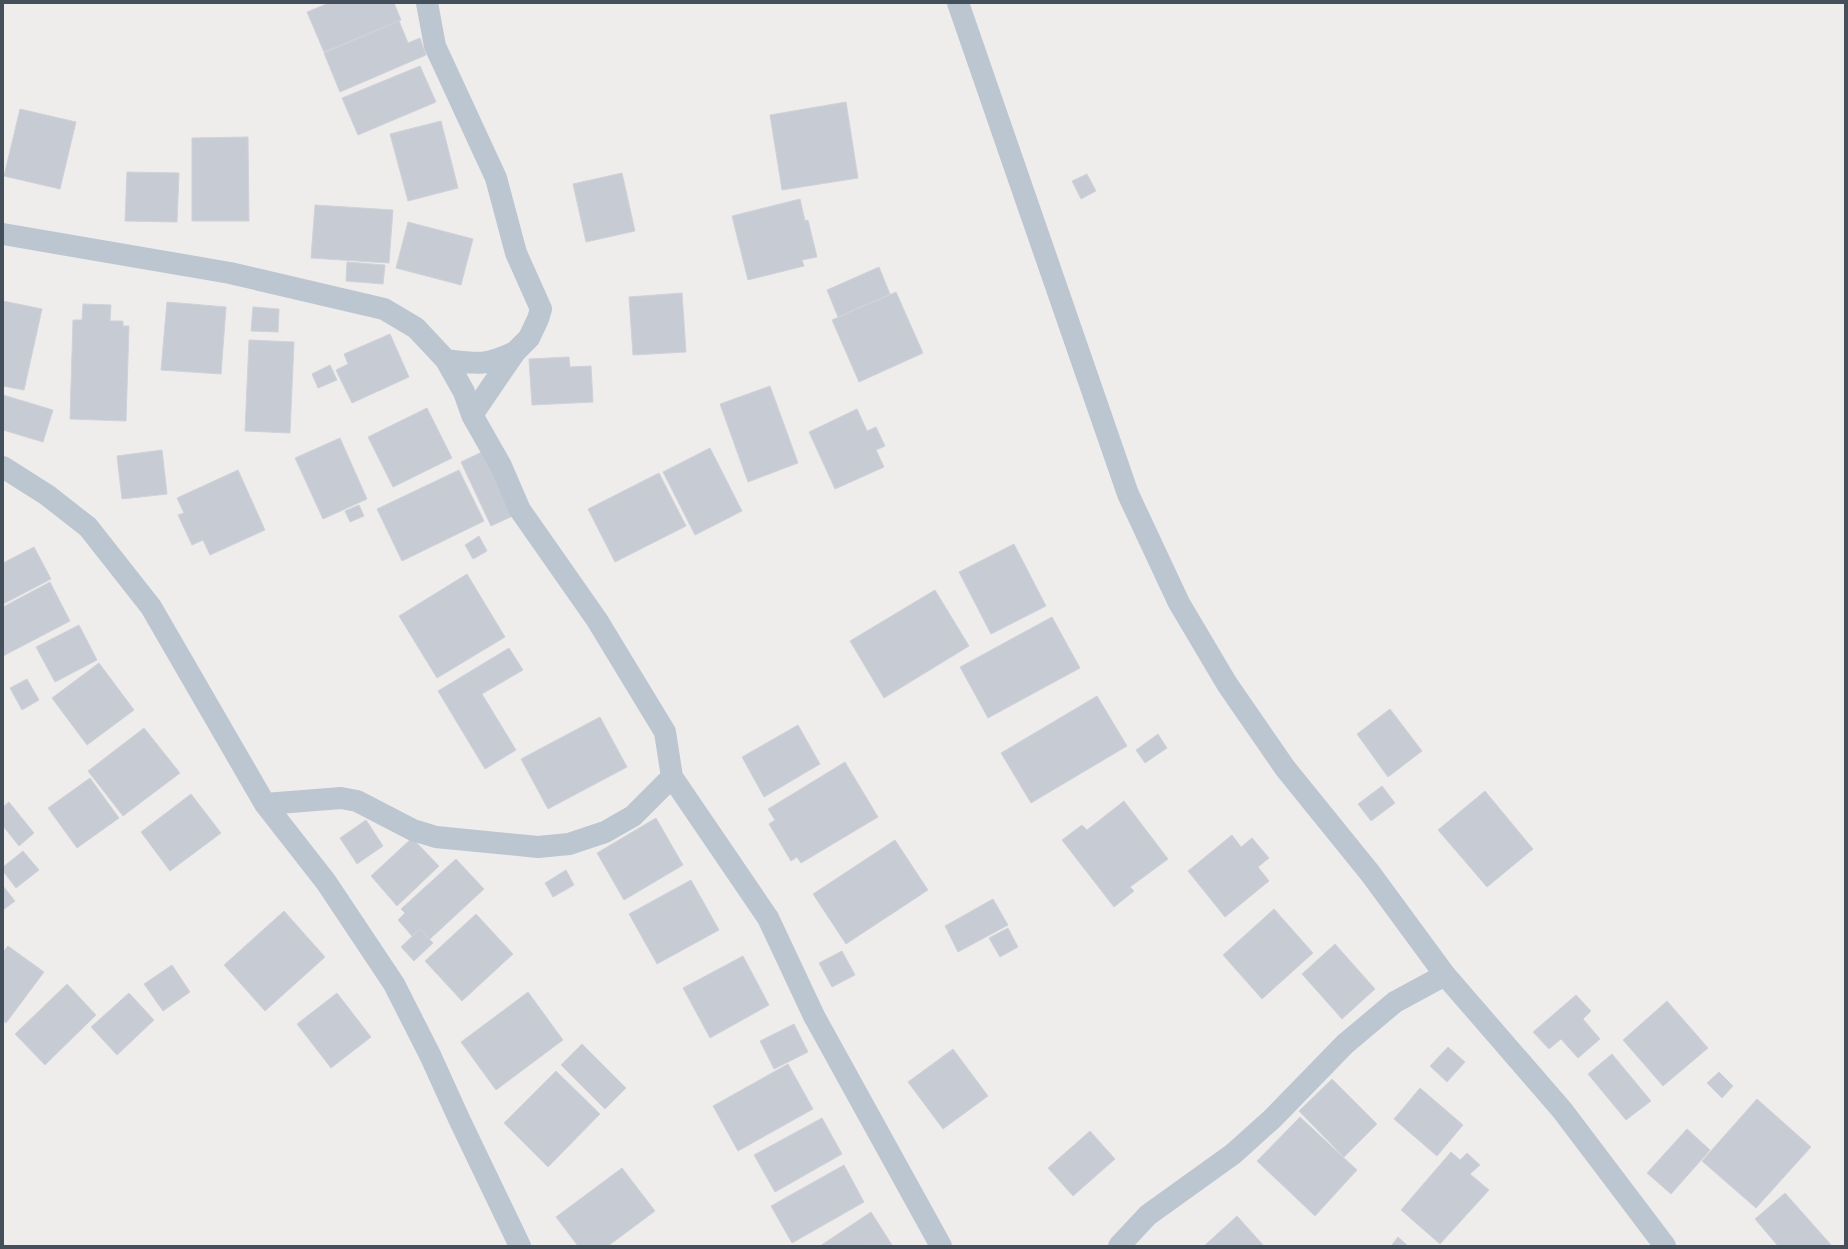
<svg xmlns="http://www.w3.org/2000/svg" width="1848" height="1249" font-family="'Fira Sans Condensed',sans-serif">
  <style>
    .building { fill: #c7cbd3; stroke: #cfd2d9 }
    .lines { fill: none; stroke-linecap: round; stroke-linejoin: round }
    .minor { stroke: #bbc6d0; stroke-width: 22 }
    .tertiary { stroke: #bbc6d0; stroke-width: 22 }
  </style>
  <rect width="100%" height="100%" fill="#efecec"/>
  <path class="building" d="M329,3H394L401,20L324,52L307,12Z
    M399,21L408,43L420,38L426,55L340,92L324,53Z
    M420,66L436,102L358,135L342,98Z
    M846,102L858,178L782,190L770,115Z
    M20,109L76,122L60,189L4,176Z
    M441,121L458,188L408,201L390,134Z
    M248,137L249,221H192V138Z
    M127,172L179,173L177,222L125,221Z
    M622,173L635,231L586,242L573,184Z
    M1087,174L1096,191L1081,199L1072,181Z
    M800,199L805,221L808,220L817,257L802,260L804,266L748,280L732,216Z
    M315,205L393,210L389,263L311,258Z
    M408,222L473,239L461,285L396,268Z
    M347,262L385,265L383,284L346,281Z
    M879,267L890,294L838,317L827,290Z
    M896,292L923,353L859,382L832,320Z
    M682,293L686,352L633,355L629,297Z
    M3,301L42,309L24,390L3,386Z
    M167,302L226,307L221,374L161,370Z
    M83,304L111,305L110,321H123V326H129L126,421L70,419L73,320H82Z
    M253,307L279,309L278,332L251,331Z
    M390,334L409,377L352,403L336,370L348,364L344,354Z
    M249,340L294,342L290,433L245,431Z
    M569,357L570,367L591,366L593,402L532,405L529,359Z
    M330,365L337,380L318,388L312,374Z
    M770,386L798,463L748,482L720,404Z
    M3,395L53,410L43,442L3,430Z
    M427,408L452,458L393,487L368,437Z
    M857,409L867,431L876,427L885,446L876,450L884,467L835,489L809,432Z
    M340,438L367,499L323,519L295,458Z
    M710,448L742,511L695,535L663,472Z
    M162,450L167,494L122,499L117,456Z
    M484,451L515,515L491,526L461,462Z
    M238,470L265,530L210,555L203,540L192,545L178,515L184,513L177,498Z
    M459,470L484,521L402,561L377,509Z
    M659,473L686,526L615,562L588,509Z
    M359,505L364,516L350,522L345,511Z
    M479,536L487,551L473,559L465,545Z
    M1014,544L1046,606L991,634L959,572Z
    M34,547L51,579L3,604V563Z
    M467,574L505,637L437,678L399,616Z
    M50,582L70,621L3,656V607Z
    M935,590L969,646L884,698L850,641Z
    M1052,617L1080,668L988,718L960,667Z
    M79,625L97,660L55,682L36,647Z
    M509,648L523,670L482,694L516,750L485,769L438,691Z
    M99,663L134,710L87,745L52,698Z
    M27,679L39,700L22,710L10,688Z
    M1097,696L1127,746L1031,803L1001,753Z
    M1390,709L1422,751L1388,777L1357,734Z
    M600,717L627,767L548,809L521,759Z
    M798,725L820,764L764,797L742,757Z
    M144,728L180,773L123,816L88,771Z
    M1158,734L1167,748L1145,763L1136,750Z
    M845,762L878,817L801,863L797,857L791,861L769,824L775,820L768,809Z
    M90,778L119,818L77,848L48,808Z
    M1382,786L1395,803L1371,821L1358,804Z
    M1485,791L1533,849L1487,887L1438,830Z
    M191,794L221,833L170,871L141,832Z
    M1124,801L1168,859L1130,887L1134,891L1114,907L1062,840L1082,825L1087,830Z
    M9,802L34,833L19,846L3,826V807Z
    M656,818L683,865L624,900L597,853Z
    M366,820L383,846L357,864L340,838Z
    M1232,835L1241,847L1252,838L1269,858L1258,867L1269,881L1225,917L1188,871Z
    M412,838L439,866L397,906L371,876Z
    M895,840L928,890L846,944L813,894Z
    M23,851L39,870L16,888L3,871V867Z
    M456,859L484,889L430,939L420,929L412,936L398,920L405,913L401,909Z
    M566,870L574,885L553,897L545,883Z
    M691,880L719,930L657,964L629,914Z
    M3,886L15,901L3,910Z
    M993,899L1008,925L958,952L945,926Z
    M1274,909L1313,953L1262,999L1223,955Z
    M284,911L325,957L265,1011L224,965Z
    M476,914L513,954L462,1001L425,961Z
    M1008,928L1018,947L1000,957L989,938Z
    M420,929L433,943L414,961L401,947Z
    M1335,944L1375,989L1342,1019L1302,974Z
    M8,946L44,972L6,1023L3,1021V952Z
    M842,951L855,975L832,987L819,963Z
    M743,956L769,1005L710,1038L683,988Z
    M172,965L190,992L163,1011L144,984Z
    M67,984L96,1015L45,1065L15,1034Z
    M528,992L563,1040L496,1090L461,1042Z
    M129,993L154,1020L117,1055L91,1027Z
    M337,993L371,1037L331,1068L297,1024Z
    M1576,995L1591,1011L1583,1019L1600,1039L1578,1058L1561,1039L1549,1049L1533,1032Z
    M1667,1001L1708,1048L1663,1086L1623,1040Z
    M794,1024L808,1052L774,1069L760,1041Z
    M582,1044L626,1088L605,1109L561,1065Z
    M1448,1047L1465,1062L1447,1082L1430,1066Z
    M953,1049L988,1096L943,1129L908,1082Z
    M1612,1054L1651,1101L1626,1120L1588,1074Z
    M788,1064L813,1109L738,1151L713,1106Z
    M556,1071L600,1114L548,1167L504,1123Z
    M1719,1072L1733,1086L1722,1098L1707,1083Z
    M1332,1079L1377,1124L1344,1157L1299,1111Z
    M1420,1088L1463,1125L1437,1156L1394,1119Z
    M1757,1099L1811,1147L1756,1208L1702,1161Z
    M1300,1117L1357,1170L1315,1216L1257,1161Z
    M822,1118L842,1154L775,1192L754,1155Z
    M1687,1129L1710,1150L1671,1194L1647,1173Z
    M1090,1131L1115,1159L1073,1196L1048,1168Z
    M1451,1152L1460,1160L1467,1153L1480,1165L1470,1174L1489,1190L1440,1244L1401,1210Z
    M844,1165L864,1202L792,1243L771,1206Z
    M622,1168L655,1211L608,1246H578L556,1217Z
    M1785,1193L1832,1246H1778L1755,1219Z
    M871,1212L892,1245L820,1246Z
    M1237,1216L1264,1246H1204Z
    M1398,1237L1408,1246H1391Z"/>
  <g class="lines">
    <path class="minor" d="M427,3L435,46L496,178L516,253L541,309L538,319L529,338L515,352L472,415
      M3,234L230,273L384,309L416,328L446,360L464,392L472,415L501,466L520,510L597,620L665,732L672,777L768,918L814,1016L941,1246
      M446,360C478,364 485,366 515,352
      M3,467L47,495L88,527L151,607L265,804L326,882L394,984L430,1055L460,1121L520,1246
      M265,804L341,798L357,801L413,830L436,837L538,847L569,844L605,832L633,816L672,777
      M1119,1246L1148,1215L1233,1154L1272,1119L1345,1044L1395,1002L1445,975"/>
    <path class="tertiary" d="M958,3L1128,494L1179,603L1227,684L1285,768L1370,873L1445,975L1562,1110L1665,1246"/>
  </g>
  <rect width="1848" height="1249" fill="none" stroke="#434f5b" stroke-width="8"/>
</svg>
